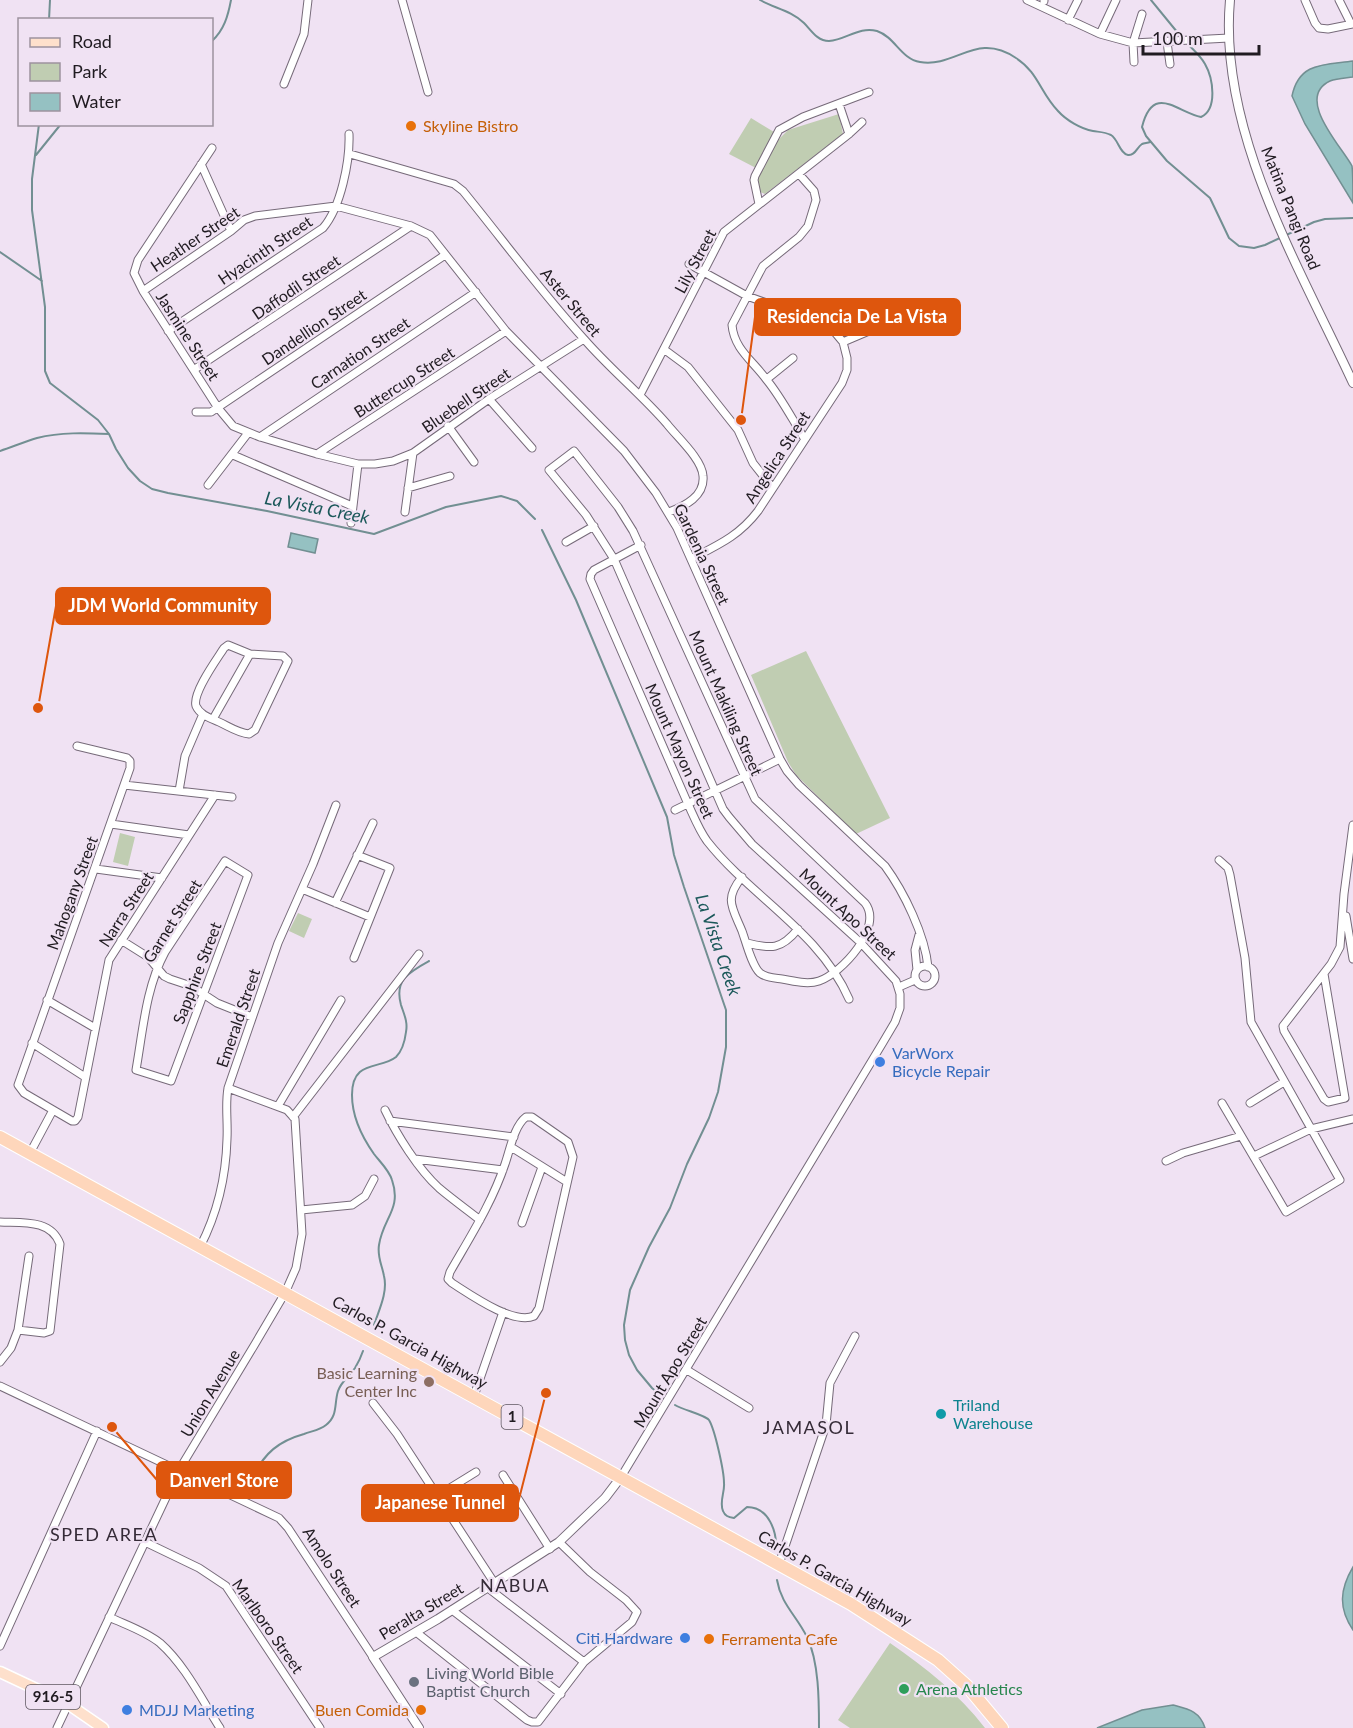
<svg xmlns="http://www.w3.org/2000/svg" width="1353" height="1728" font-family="Lato,sans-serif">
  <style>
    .green { fill: #c0cdb2 }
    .water { fill: #95c1c2; stroke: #728f92; stroke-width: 1.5 }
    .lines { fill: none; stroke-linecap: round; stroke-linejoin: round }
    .stream { stroke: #728f92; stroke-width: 2 }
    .minor-casing { stroke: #766a79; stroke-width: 9 }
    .tertiary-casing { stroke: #766a79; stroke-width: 10 }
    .primary-casing { stroke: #fff; stroke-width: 13 }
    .trunk-casing { stroke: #fff; stroke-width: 14 }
    .minor { stroke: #fff; stroke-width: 7 }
    .tertiary { stroke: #fff; stroke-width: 8 }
    .primary { stroke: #fee0cc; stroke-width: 10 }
    .trunk { stroke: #fed6bb; stroke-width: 12 }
    .food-dot { fill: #e8710a; stroke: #f0e2f3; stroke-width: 2 }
    .shop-dot { fill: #3f7fe0; stroke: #f0e2f3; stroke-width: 2 }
    .education-dot { fill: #8d6e63; stroke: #f0e2f3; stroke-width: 2 }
    .culture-dot { fill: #0f9aa8; stroke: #f0e2f3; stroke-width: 2 }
    .worship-dot { fill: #6b7280; stroke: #f0e2f3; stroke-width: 2 }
    .leisure-dot { fill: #2e9e5b; stroke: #f0e2f3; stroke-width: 2 }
    .labels { text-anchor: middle; stroke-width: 4.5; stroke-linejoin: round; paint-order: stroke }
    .shield { fill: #f0e2f3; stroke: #5e5760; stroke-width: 1.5 }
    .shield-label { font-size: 15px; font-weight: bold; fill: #201b21 }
    .food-label { font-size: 16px; fill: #c56008; stroke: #f0e2f3; text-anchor: start }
    .street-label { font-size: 16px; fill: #201b21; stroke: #f0e2f3 }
    .shop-label { font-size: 16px; fill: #366cbe; stroke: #f0e2f3; text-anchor: start }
    .education-label { font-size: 16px; fill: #785e54; stroke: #f0e2f3; text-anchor: end }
    .culture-label { font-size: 16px; fill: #0d838f; stroke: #f0e2f3; text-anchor: start }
    .worship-label { font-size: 16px; fill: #5b616d; stroke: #f0e2f3; text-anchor: start }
    .leisure-label { font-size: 16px; fill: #27864d; stroke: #f0e2f3; text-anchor: start }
    .water-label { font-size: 18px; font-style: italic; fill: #1b585a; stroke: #f0e2f3 }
    .neighbourhood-label { font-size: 18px; letter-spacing: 1.5px; fill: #352b37; stroke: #f0e2f3 }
    .leader { fill: none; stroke: #de560d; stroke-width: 2 }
    .callout-dot { fill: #de560d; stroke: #f0e2f3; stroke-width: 2 }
    .callout { fill: #de560d; stroke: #de560d; stroke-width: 2 }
    .callout-label { font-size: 18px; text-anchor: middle; font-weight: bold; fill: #fff }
  </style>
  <rect width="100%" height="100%" fill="#f0e2f3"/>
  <path class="green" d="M839,114L843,134L765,194L760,192L757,179L778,140L788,130Z
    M751,118L774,132L756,168L729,154Z
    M806,651L890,818L856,834L796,775L788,762L751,675Z
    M120,833L135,837L128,866L113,862Z
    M298,913L312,919L304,938L289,931Z
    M890,1643C925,1667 959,1694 985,1728H850L838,1720Z"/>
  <path class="water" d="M1353,61V77C1346,78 1337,78 1330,81C1294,98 1343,148 1352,166C1353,175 1353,192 1353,203L1305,124L1292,96C1299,62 1324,65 1353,61Z
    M291,533L318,539L315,553L288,547Z
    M1353,1567V1630C1338,1608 1340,1589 1353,1567Z
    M1173,1705C1188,1709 1200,1711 1205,1728H1097L1142,1710Z"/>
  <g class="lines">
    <path class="stream" d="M760,0C774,8 792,11 804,23C811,30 817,41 829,41C846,40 859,26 877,31C895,37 901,59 920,62C956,68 976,31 1016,58C1038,72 1041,94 1058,111C1066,120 1081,129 1093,131C1099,132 1105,132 1111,135C1118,139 1120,154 1128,155C1135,156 1137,147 1142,144C1144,143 1148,143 1150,142
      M1151,0L1182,38
      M49,20L50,0
      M212,41C224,30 228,16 231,0
      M1186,42C1192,49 1200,55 1205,64C1213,78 1218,109 1201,117C1177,112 1153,83 1142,127L1146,136L1167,161L1210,198L1229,238L1239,246L1254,248L1265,245L1314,222L1325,219L1353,218
      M39,124L32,179V210L45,307V371L50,383L98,420L109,434L116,449L128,468L140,481L152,489L168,493L267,511L374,534L446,507L501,496L517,501L535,519
      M36,155L61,124
      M0,252L42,281
      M0,451C12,447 24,442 37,438C61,432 85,433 109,434
      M542,530L576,600L667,817L674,855L684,887L726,1010V1047L718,1092L709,1118L687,1164L670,1208L649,1247L630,1290L624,1325L625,1340L629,1355L637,1370L652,1388L665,1399
      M374,1325C379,1310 388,1292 384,1276C382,1265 377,1257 379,1245C383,1218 402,1209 392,1180C389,1170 380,1162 374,1154C362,1137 352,1115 352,1095C352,1059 380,1070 396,1057C402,1051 405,1040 406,1032C408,1022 404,1014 401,1005C394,980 409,972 429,961
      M675,1405C683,1410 705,1415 709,1420C715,1430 724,1471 724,1483C725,1492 719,1502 723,1511C725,1516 728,1517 734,1518L747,1507C769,1507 777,1532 776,1549
      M253,1477C264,1453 279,1441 304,1434C312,1431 320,1430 326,1425C338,1416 334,1404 338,1391C341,1382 349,1376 355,1368C358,1363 361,1357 363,1351
      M777,1580C781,1604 796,1615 807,1637C819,1662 819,1701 819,1728"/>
    <g class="minor-casing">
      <path id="minor" d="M402,0L428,92
        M1027,0L1100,34L1133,43L1229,38
        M1044,0V1
        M1305,0L1315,23L1319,28L1328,29L1353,24
        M1339,0L1351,24
        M1068,20L1078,0
        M1100,34L1116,0
        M1167,42L1170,64
        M1134,62L1133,43L1142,14
        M284,84L304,34L308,0
        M839,104L849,134
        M212,148L138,260L134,273L143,291L218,408L233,426L260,437L317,454L358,464H375L393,461L413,453L489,399L584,339
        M350,154L454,184L463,191C503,240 541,292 584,339C610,369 641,394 667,424C677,437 702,459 703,476C705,496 685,506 669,512
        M201,164L231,231
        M799,174L814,191L816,200L808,226L799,237L763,266L732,325C734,349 753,361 766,379C781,397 792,419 804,438
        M759,204L754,180L755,176L779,130L803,117L869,92
        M689,264L747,296L797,314L818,318L828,324L843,342L847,358V370L842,383L758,511C739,536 718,545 691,559
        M143,291L231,231L244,220L255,216L336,206L411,226L430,235L506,331L624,451L656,493L677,528L780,759L787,771L799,785L885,866C904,892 925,935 928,967
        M168,331L323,228C341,207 350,161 349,134
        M843,342L890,322
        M665,350L688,367L738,430L753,463L772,487
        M195,369L411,226
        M767,379L793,358
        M640,395L724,232L849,134L862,122
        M489,399L532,448
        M196,412H211L445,255
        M448,426L474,462
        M260,437L476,292
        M317,454L506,331
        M233,455L352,506
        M208,485L248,433
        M408,488L450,476
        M405,512L413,453
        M351,523L358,464
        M566,542L594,526
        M641,545L594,570L591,574L590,579L688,804C694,817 699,830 707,841C751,897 820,932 849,999
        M228,645L250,654L283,656L288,661L255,730L249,734C238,733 228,726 219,722C210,718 200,715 196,706C192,693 217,659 224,648Z
        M213,719L250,654
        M77,746L127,758L130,761V768L18,1085L24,1093L72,1121H75L78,1117L109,960L215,795
        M124,785L232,797
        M179,791L185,756L203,714
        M675,810L780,759
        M111,824L189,835
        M1219,860L1228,868L1230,875L1245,958L1251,1022L1340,1180L1286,1212L1222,1103
        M225,861L248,875L171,1081L136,1070C143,1030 146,987 165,952Z
        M96,869L162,878
        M302,889L370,917
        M335,903L373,823
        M1346,916L1353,959
        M121,940L148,957L164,976L170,979L191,986L217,1003L252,1017
        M747,943C771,949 781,950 798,929
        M354,958L390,868L357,855
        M915 976a10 10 0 1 1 20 0a10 10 0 1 1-20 0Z
        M917,970L915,950L919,935
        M1324,974L1345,1098L1328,1102L1324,1099L1284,1031L1283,1026L1331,964L1340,947L1344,894L1353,825
        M899,987L915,980
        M47,1000L95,1028
        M32,1043L85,1077
        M1250,1103L1284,1082
        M278,1106L341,1000
        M385,1110C397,1135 418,1169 439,1188C452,1199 466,1209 480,1220
        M293,1117L419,954
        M526,1117H532L568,1142L573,1157L539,1308L534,1316C513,1325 471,1295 452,1283L448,1279L450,1272C470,1237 492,1203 505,1164C510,1150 514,1126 526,1117Z
        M390,1121L514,1137
        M511,1147L567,1182
        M30,1153L53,1110
        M1254,1156L1311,1129L1353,1119
        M415,1159L503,1170
        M1166,1161L1183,1153L1241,1136
        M301,1210L352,1205L365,1196L374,1179
        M0,1222C22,1223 51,1219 60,1244L50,1331L44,1333L18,1330
        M522,1223L542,1167
        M200,1247C217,1214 226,1176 227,1139C228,1121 225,1105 228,1088L278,943L313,864L336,805
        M0,1362L11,1348L18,1330L29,1256
        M687,1370L749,1408
        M0,1386L279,1518L288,1528L373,1657
        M474,1396L503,1312
        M373,1403L397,1434L495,1584
        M503,1475L550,1549
        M621,1477L882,1044L895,1022L900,1008V994L896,981L861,943L752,844L729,817L723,809L614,559L586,515L549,470L574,451L618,507L633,531L755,799L865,903C884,927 842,973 819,981C807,985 794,981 782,979C775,978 766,978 760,973C752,966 746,942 742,931C732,907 724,899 742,877
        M437,1496L476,1472
        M145,1542L199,1568L226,1586L320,1728
        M779,1564L826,1425L830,1383L855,1336
        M488,1588L584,1662
        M452,1610L561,1694
        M109,1617C126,1625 145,1631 160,1643C185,1665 202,1700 220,1728
        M416,1632L527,1720L532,1722H538L584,1662L632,1622L637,1612L626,1600L590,1572L559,1542
        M0,1646L97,1431
        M57,1728L179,1470L255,1344L285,1293L296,1268L302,1234L295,1119L287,1110L228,1088"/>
    </g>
    <g class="tertiary-casing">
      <path id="tertiary" d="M1230,0C1218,132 1300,268 1353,383
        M419,1728L373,1657L438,1619L559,1542L605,1498L621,1477"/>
    </g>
    <g class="primary-casing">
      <path id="primary" d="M0,1672L68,1704L103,1728"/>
    </g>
    <g class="trunk-casing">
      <path id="trunk" d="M0,1137L851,1604L938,1660L967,1686L1002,1728"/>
    </g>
    <use href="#minor" class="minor"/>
    <use href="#tertiary" class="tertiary"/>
    <use href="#primary" class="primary"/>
    <use href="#trunk" class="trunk"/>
  </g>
  <g class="food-dot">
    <circle cx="411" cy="126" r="6"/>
    <circle cx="709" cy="1639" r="6"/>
    <circle cx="421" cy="1710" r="6"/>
  </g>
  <g class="shop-dot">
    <circle cx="880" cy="1062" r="6"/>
    <circle cx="685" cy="1638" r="6"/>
    <circle cx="127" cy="1710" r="6"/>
  </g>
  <circle class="education-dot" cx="429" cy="1382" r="6"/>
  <circle class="culture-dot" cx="941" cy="1414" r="6"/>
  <circle class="worship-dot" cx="414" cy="1682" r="6"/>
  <circle class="leisure-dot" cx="904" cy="1689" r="6"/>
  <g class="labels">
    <g class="shield">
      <rect x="501.5" y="1405" width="21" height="24" rx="4.5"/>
      <rect x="26" y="1685" width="54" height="24" rx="4.5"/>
    </g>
    <g class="shield-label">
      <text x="512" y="1422">1</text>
      <text x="53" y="1702">916-5</text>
    </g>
    <g class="food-label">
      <text x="423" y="132">Skyline Bistro</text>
      <text x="721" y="1645">Ferramenta Cafe</text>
      <text x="409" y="1716" text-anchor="end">Buen Comida</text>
    </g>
    <g class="street-label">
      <text transform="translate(1291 208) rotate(68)" y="6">Matina Pangi Road</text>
      <text transform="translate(195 239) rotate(-34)" y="6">Heather Street</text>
      <text transform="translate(265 250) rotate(-34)" y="6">Hyacinth Street</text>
      <text transform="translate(695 261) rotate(-62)" y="6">Lily Street</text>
      <text transform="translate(296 287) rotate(-34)" y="6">Daffodil Street</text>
      <text transform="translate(571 302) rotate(50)" y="6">Aster Street</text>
      <text transform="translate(314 327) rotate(-34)" y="6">Dandellion Street</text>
      <text transform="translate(188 336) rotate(57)" y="6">Jasmine Street</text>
      <text transform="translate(360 353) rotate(-34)" y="6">Carnation Street</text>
      <text transform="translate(404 382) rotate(-33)" y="6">Buttercup Street</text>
      <text transform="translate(466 400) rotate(-34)" y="6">Bluebell Street</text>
      <text transform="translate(777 457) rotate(-57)" y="6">Angelica Street</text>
      <text transform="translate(702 554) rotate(65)" y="6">Gardenia Street</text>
      <text transform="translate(726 703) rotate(66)" y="6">Mount Makiling Street</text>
      <text transform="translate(680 751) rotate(66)" y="6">Mount Mayon Street</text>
      <text transform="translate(72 893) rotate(-70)" y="6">Mahogany Street</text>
      <text transform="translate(126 909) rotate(-57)" y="6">Narra Street</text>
      <text transform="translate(848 914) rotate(43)" y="6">Mount Apo Street</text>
      <text transform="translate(172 921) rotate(-58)" y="6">Garnet Street</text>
      <text transform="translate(197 973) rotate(-69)" y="6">Sapphire Street</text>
      <text transform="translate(238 1018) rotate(-71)" y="6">Emerald Street</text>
      <text transform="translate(410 1342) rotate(29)" y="6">Carlos P. Garcia Highway</text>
      <text transform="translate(670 1372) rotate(-59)" y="6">Mount Apo Street</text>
      <text transform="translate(210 1393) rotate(-59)" y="6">Union Avenue</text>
      <text transform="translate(332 1567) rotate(57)" y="6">Amolo Street</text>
      <text transform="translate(835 1578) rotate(30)" y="6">Carlos P. Garcia Highway</text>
      <text transform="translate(421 1611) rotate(-31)" y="6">Peralta Street</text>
      <text transform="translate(268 1626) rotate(55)" y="6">Marlboro Street</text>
    </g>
    <g class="shop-label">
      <text x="892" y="1059">VarWorx<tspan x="892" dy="18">Bicycle Repair</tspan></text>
      <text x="673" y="1644" text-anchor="end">Citi Hardware</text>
      <text x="139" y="1716">MDJJ Marketing</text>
    </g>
    <g class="education-label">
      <text x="417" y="1379">Basic Learning<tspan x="417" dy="18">Center Inc</tspan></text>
    </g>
    <g class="culture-label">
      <text x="953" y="1411">Triland<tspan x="953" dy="18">Warehouse</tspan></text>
    </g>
    <g class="worship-label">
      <text x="426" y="1679">Living World Bible<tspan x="426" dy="18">Baptist Church</tspan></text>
    </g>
    <g class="leisure-label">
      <text x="916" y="1695">Arena Athletics</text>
    </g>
    <g class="water-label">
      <text transform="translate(317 508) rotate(11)" y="6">La Vista Creek</text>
      <text transform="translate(718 945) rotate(71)" y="6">La Vista Creek</text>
    </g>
    <g class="neighbourhood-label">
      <text x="809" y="1434">JAMASOL</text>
      <text x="104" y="1541">SPED AREA</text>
      <text x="515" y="1592">NABUA</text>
    </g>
  </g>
  <path class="leader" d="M741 420L755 317M38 708L56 606M112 1427L157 1480M546 1393L518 1503"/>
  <g class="callout-dot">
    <circle cx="741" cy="420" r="6"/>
    <circle cx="38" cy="708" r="6"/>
    <circle cx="112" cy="1427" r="6"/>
    <circle cx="546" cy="1393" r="6"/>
  </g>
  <g class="callout">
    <rect x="755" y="299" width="205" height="36" rx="6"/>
    <rect x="56" y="588" width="214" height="36" rx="6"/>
    <rect x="157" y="1462" width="134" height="36" rx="6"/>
    <rect x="362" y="1485" width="156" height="36" rx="6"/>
  </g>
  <g class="callout-label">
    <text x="857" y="323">Residencia De La Vista</text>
    <text x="163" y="612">JDM World Community</text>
    <text x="224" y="1487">Danverl Store</text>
    <text x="440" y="1509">Japanese Tunnel</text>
  </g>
  <rect x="18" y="18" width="195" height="108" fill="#f0e2f3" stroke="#9d929f" stroke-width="1.5"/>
  <rect x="30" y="38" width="30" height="9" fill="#fee0cc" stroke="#9d929f" stroke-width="1.5"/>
  <text x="72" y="48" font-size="18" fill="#201b21">Road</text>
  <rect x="30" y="63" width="30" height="18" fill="#c0cdb2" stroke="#9d929f" stroke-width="1.5"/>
  <text x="72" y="78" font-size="18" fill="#201b21">Park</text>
  <rect x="30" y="93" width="30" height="18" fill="#95c1c2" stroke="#9d929f" stroke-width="1.5"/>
  <text x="72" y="108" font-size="18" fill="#201b21">Water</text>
  <path d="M1143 45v9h116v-9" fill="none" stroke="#201b21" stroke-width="3"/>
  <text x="1152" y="45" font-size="18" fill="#201b21" stroke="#f0e2f3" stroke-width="4.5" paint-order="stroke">100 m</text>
</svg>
